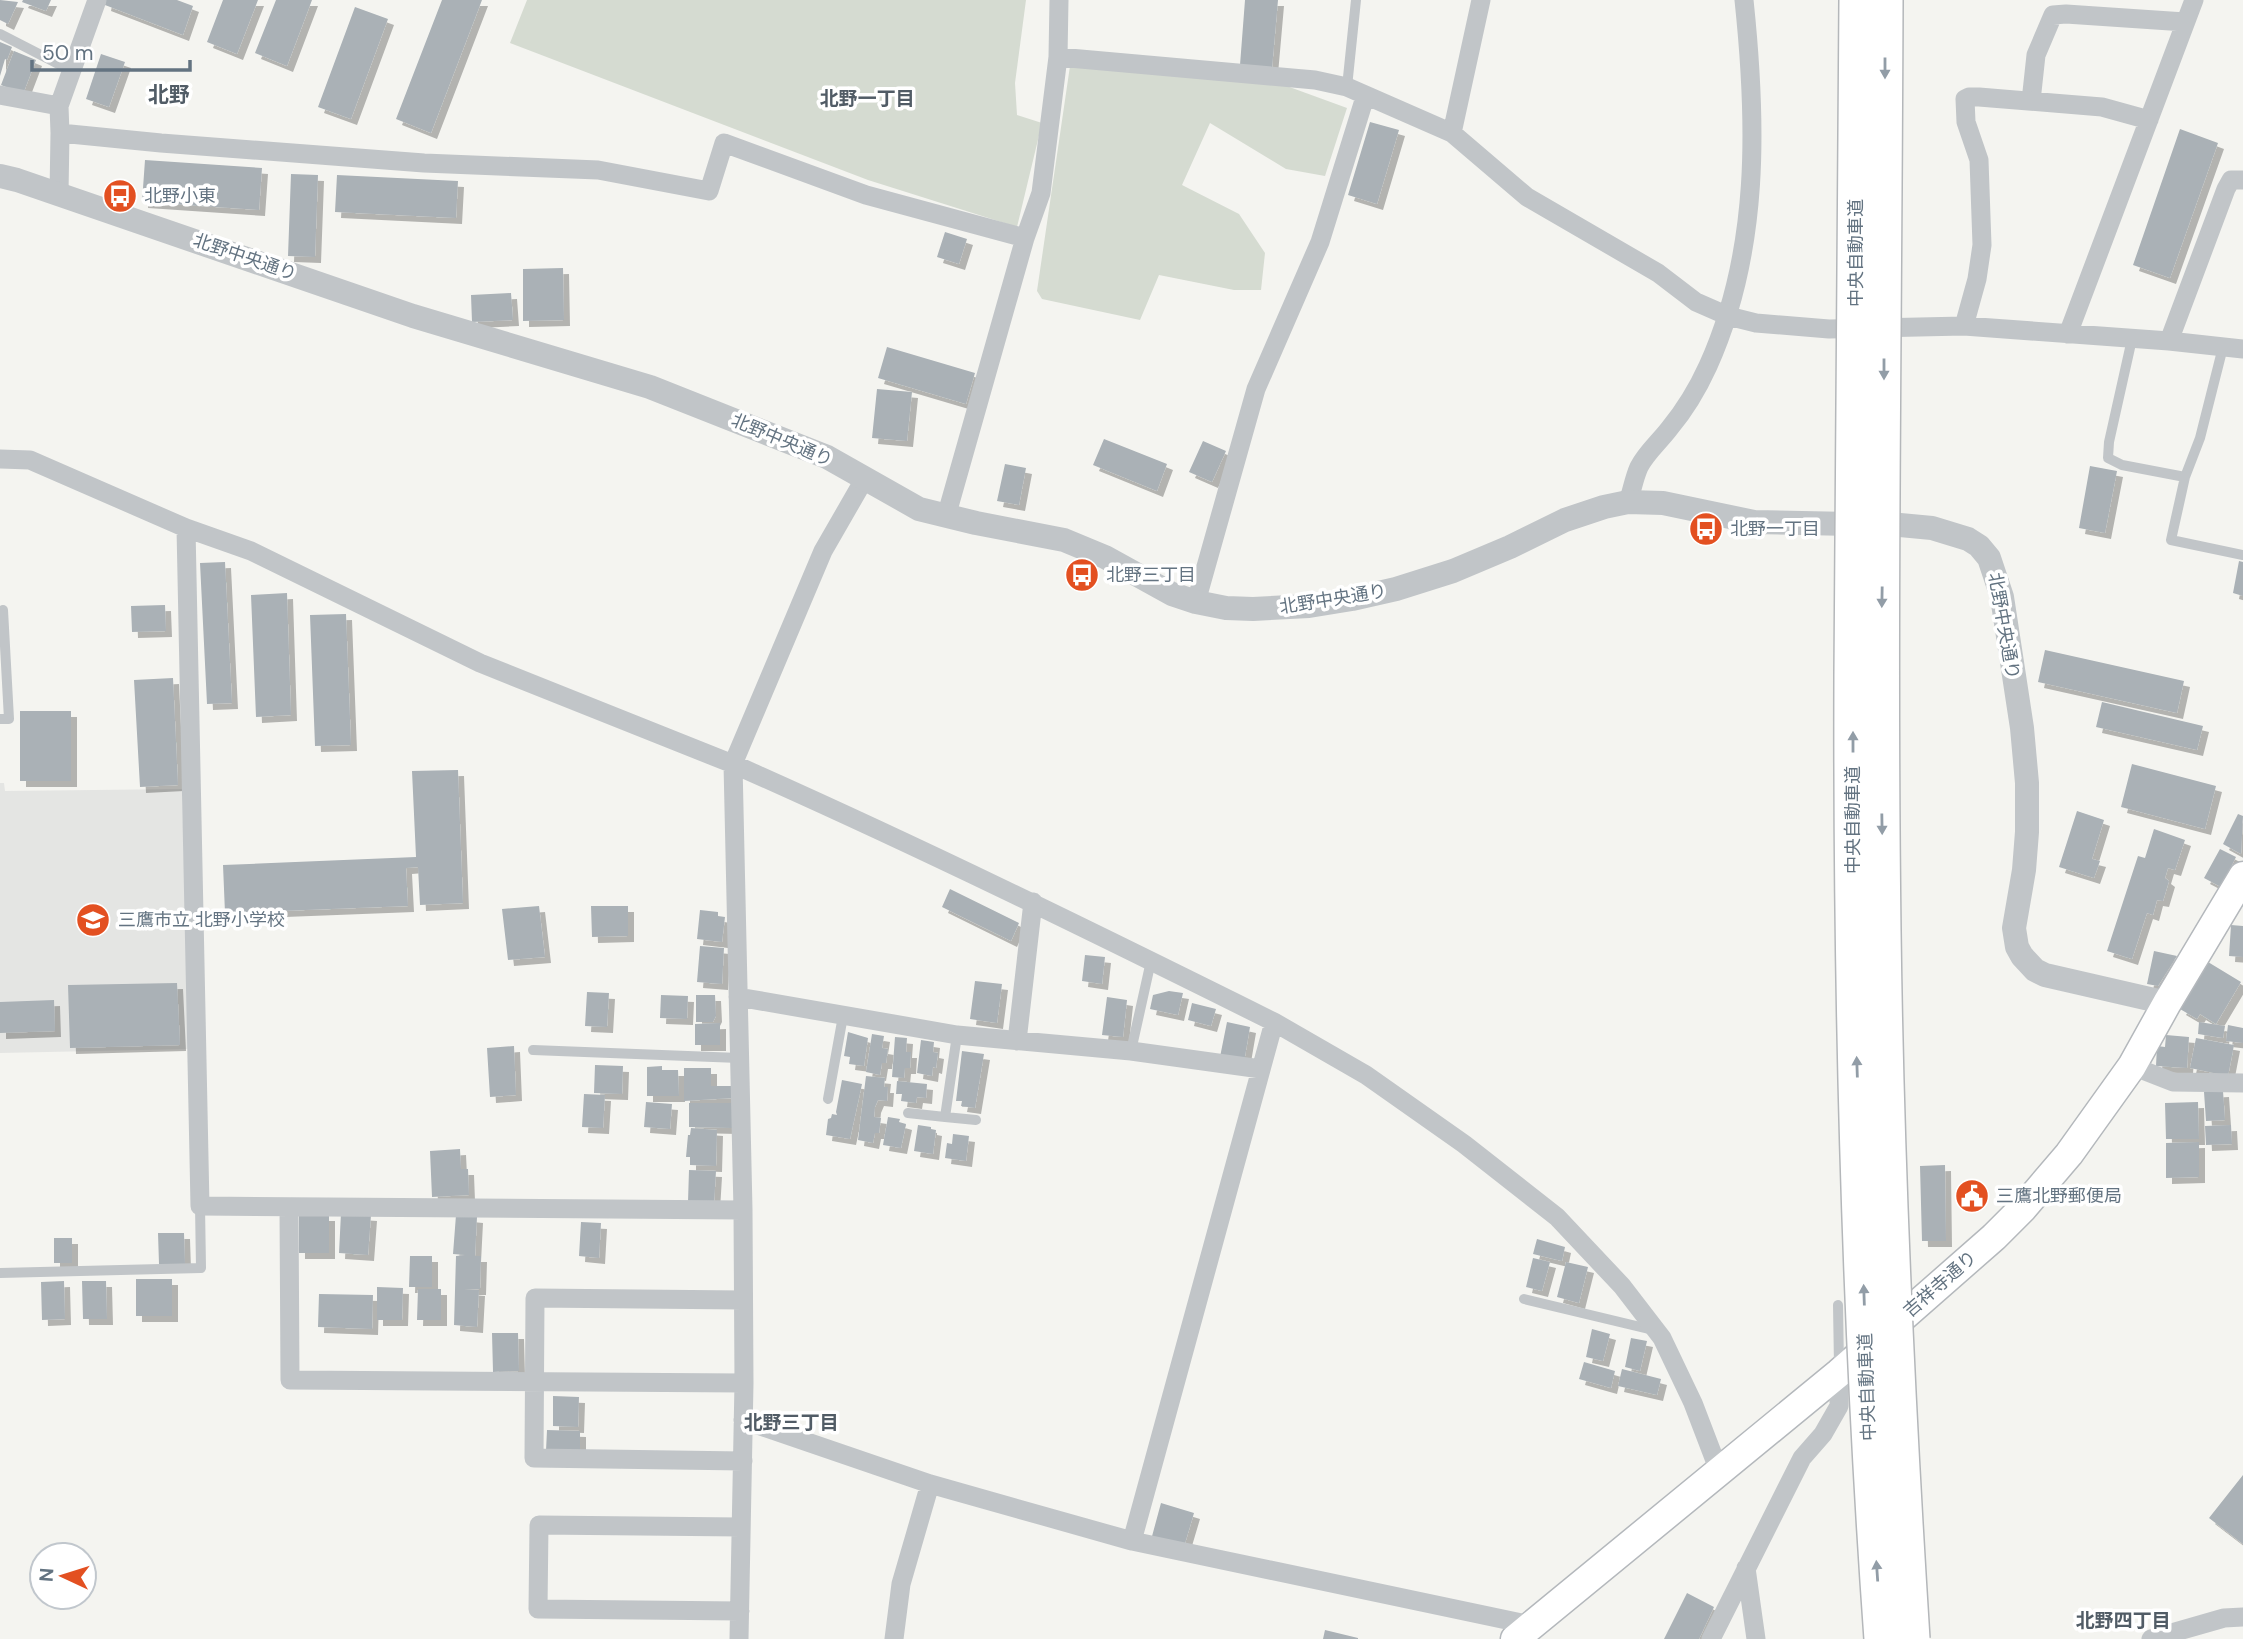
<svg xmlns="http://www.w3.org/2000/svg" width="2243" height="1639" font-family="'DM Sans','Noto Sans JP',sans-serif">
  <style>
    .built { fill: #e4e5e3 }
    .green { fill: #d5dbd1 }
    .building { fill: #aab1b6; filter: url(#shadow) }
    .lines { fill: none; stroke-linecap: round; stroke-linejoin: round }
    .secondary-casing { stroke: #b4b8bc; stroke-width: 31 }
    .service { stroke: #c1c5c8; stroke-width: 10 }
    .minor { stroke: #c1c5c8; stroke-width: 19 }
    .tertiary { stroke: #c1c5c8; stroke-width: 24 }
    .secondary { stroke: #fff; stroke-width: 28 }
    .motorway-bridge-casing { stroke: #b4b7ba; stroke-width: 38; stroke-linecap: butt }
    .motorway-bridge { stroke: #fff; stroke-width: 35 }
    .oneway { fill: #929da7 }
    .labels { text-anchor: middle; stroke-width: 7; stroke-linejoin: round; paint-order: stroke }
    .poi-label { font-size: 18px; fill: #637381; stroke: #fff; text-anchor: start }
    .street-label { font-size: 18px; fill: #637381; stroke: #fff }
    .neighbourhood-label { font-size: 19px; font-weight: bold; fill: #515c66; stroke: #fff }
    .quarter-label { font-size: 21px; font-weight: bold; fill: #515c66; stroke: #fff }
  </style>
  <defs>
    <filter id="shadow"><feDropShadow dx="6" dy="6" stdDeviation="0" flood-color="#0004"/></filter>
  </defs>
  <rect width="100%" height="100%" fill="#f4f4f0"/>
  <path class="built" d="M0,783H4L5,791L182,789L189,1049L0,1053Z"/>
  <path class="green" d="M527,0H1026L1015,83L1017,115L1042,123L1017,227L868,180L510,43Z
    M1070,66L1273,81L1347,108L1325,176L1286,169L1210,123L1182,185L1239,214L1265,253L1261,290H1234L1159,275L1140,320L1042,299L1037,291Z"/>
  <path class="building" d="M0,0L18,2L8,24L0,20Z
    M23,0H51L46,11L22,2Z
    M106,0H177L193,6L183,35L105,5Z
    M223,0H258L237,54L207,42Z
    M276,0H312L287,66L255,53Z
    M442,0H482L431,133L396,119Z
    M1245,0H1278L1272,68L1240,65Z
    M355,7L388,19L351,119L318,107Z
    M0,42L12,47L7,60L5,59L0,76Z
    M14,51L36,60L23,94L1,85Z
    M101,54L125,62L109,107L86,99Z
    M1370,122L1399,130L1377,204L1348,195Z
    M2180,129L2218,143L2170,278L2133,265Z
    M145,160L262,168L259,210L142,202Z
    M291,174L318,175L315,257L288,256Z
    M337,175L458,181L456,218L335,212Z
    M945,232L967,239L959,264L937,257Z
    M563,268L564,320L523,321V269Z
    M511,293L513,320L472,322L471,295Z
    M887,347L975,373L966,404L878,378Z
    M877,389L912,392L907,441L872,438Z
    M1104,439L1167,464L1157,491L1093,465Z
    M1203,441L1226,451L1212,482L1189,472Z
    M1005,464L1026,468L1019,505L997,501Z
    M2090,466L2117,471L2105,533L2079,528Z
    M2239,561L2243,562V596L2233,593Z
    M225,562L232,703L207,704L200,563Z
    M287,593L291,715L256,717L251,595Z
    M165,605L166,631L132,632L131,606Z
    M346,614L351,745L315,746L310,615Z
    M2045,650L2184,681L2177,713L2038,682Z
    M173,678L178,785L140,787L134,680Z
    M2102,702L2203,726L2197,750L2096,727Z
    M20,711H71V781H20Z
    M2132,764L2216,786L2205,829L2121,807Z
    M458,770L463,903L420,905L418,867L406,868L408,906L225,913L223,865L416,857L412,771Z
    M2077,811L2104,820L2092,859L2100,861L2094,878L2059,867Z
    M2238,814L2243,816L2241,854L2223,844Z
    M2154,829L2185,840L2175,870L2168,868L2165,878L2169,881L2163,901L2157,900L2153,915L2147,913L2132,959L2107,951L2138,856L2145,858Z
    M2220,849L2236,857L2221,887L2204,878Z
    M950,889L1019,923L1011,941L942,907Z
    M539,906L545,957L508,960L502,909Z
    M591,906H628V936L592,937Z
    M700,910L718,912V916L725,917L722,942L697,939Z
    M2231,925L2243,926V957L2229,956Z
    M700,946L724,948L722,984L697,982Z
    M2154,951L2177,956L2158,986L2147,984Z
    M1085,955L1105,957L1102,984L1082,981Z
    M2208,962L2241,982L2216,1024L2200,1014L2197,1019L2180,1009Z
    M975,981L1002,984L997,1023L970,1019Z
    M177,983L180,1045L70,1048L68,985Z
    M1169,991L1183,993L1178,1015L1150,1009L1153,995Z
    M587,992L609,993L607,1027L585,1026Z
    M661,995L688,996L687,1019L660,1018Z
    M696,995H715L716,1016L713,1022H696Z
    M1107,997L1127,1000L1123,1037L1102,1035Z
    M54,1000L55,1031L0,1033V1002Z
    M1192,1003L1216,1009L1211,1026L1188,1020Z
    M1227,1022L1250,1027L1244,1062L1220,1057Z
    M2199,1022L2225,1026L2223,1038L2198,1034Z
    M720,1023V1045H695V1024Z
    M2228,1025L2243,1028V1043L2226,1041Z
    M848,1032L868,1038L864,1066L849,1064L850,1057L844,1056Z
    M872,1034L884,1036L882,1048L888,1049L886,1063H882L880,1075L866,1072Z
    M2166,1035L2189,1037L2187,1068L2156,1066L2157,1046L2165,1047Z
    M895,1037L907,1038L906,1052H911L910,1068H905L904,1078L892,1077Z
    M2196,1038L2234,1045L2228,1076L2190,1068Z
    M921,1040L934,1042L933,1052L938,1053L936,1068L933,1067L932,1076L917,1073Z
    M514,1046L516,1095L490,1097L487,1048Z
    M962,1051L984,1054L975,1108L961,1106L962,1101H956Z
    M595,1065L623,1066L622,1094L594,1093Z
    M662,1066V1070H678L679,1096H647V1067Z
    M684,1068H711V1086H732L733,1098L684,1101Z
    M866,1076L885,1078L884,1087H888L887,1101L878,1100L875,1107L874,1117L881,1118L879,1133H875L873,1143L858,1140Z
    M842,1080L862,1084L850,1139L826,1135L828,1119L831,1118L832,1114L837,1115L836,1112Z
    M897,1081L927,1084L926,1098L917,1097L916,1103L901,1101L902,1094H896Z
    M2223,1091L2225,1120L2206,1121L2204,1092Z
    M584,1094L605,1095L603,1128L582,1127Z
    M646,1102L672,1104L670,1129L644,1127Z
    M2198,1102L2199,1139H2166L2165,1103Z
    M689,1103H733L732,1128L689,1127Z
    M888,1117L900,1119L899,1122L906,1124L901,1148L883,1145Z
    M918,1125L931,1127V1129L936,1130L933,1154L914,1151Z
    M2231,1125L2232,1144L2206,1145L2205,1126Z
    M691,1128L717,1130L716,1166L690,1165V1157H686L688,1135H690Z
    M953,1134L969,1136L966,1161L945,1158L947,1143L952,1144Z
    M2199,1142V1177L2166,1178V1143Z
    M460,1149L461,1169H468L469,1195L432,1197L430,1151Z
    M1945,1165L1946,1241H1922L1920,1166Z
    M689,1170L716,1171L714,1204L688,1202Z
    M341,1213L371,1215L368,1255L339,1253Z
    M299,1215H329V1253H299Z
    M456,1215L477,1217L475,1256H481L480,1289H464L479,1290L477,1327L454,1325L456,1256L465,1255L453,1254Z
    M581,1222L601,1223L599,1258L579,1256Z
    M158,1233H184L185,1264H159Z
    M54,1238H72V1263H54Z
    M1537,1239L1565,1247L1562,1261L1533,1254Z
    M410,1256H432V1287H409Z
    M1533,1258L1550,1262L1542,1291L1526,1287Z
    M1566,1262L1588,1267L1579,1303L1557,1297Z
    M136,1279H172V1316H136Z
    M64,1281L65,1319L42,1320L41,1282Z
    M82,1281H106L107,1319H83Z
    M377,1287L403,1288L402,1320H377Z
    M418,1289H441V1320H417Z
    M319,1294L373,1295L372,1329L318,1327Z
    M1592,1329L1610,1334L1603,1361L1586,1357Z
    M492,1333H518L519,1371L493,1372Z
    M1631,1338L1647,1341L1640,1371L1625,1367Z
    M1584,1362L1615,1371L1611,1388L1579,1379Z
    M1622,1369L1661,1379L1657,1395L1618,1386Z
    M553,1396L579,1397L578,1427L553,1426Z
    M547,1430L580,1431V1451H546Z
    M2243,1475V1544L2209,1518Z
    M1161,1503L1194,1513L1183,1550L1151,1540Z
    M1687,1593L1714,1607L1699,1639H1664Z
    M1325,1630L1358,1638V1639H1323Z"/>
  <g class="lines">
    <g class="secondary-casing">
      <path id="secondary" d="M1515,1639L1839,1373L1994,1237L2023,1208L2069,1154L2132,1066L2167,1003L2243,876"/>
    </g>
    <path class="service" d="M0,34L72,71
      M1347,87L1356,0
      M2132,339L2109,442L2108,458L2122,465L2185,477
      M2223,347L2200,438L2185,477L2171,540L2243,555
      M0,719H9L3,610
      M533,1050L739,1058
      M1131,1051L1151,961
      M828,1099L843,1016
      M908,1113L945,1117L957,1035
      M945,1117L976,1120
      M0,1273L201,1268L200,1206
      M1524,1299L1653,1330
      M1838,1305L1839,1366"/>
    <path class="minor" d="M1058,57L1059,0
      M0,95L59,106L60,133L161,143L424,163L598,170L709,191L724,143L866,195L1025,238L946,517
      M2031,101L2036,55L2053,15L2066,14L2185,22
      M59,106L97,0
      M1452,133L1481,0
      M59,194L60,133
      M1025,238L1041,193L1058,57L1315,80L1347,87L1452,133L1527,197L1658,273L1696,302L1728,316L1756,323L1829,329L1964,326L2169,341L2243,349
      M1964,326L1977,279L1982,245L1979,160L1966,122L1965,99L1969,97H1979L2102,107L2149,120
      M2068,334L2194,0
      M2169,341L2226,189L2231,180H2243
      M0,459L30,460L186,528L251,551L480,663L733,764L743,1210L744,1383L739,1639
      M865,478L823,551L733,764C916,845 1095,933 1274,1022
      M1628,502C1632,491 1634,478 1639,467C1646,453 1659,442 1669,429C1684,411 1698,388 1708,366C1760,251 1757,123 1744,0
      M186,528L200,1206L743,1210
      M1196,602L1256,389L1320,242L1365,97
      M738,997L957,1035L1131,1051L1261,1069
      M1017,1041L1033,902
      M2132,1066L2173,1082L2243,1083
      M289,1208L290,1380L744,1383
      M743,1420L930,1484L1132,1541L1531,1625
      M743,1461L534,1458L535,1298L743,1300
      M1132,1541L1274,1022L1366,1075L1464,1144L1557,1217L1622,1286L1662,1338L1693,1403L1719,1471
      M1746,1568L1756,1639
      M740,1611L538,1609L539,1525L741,1527
      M894,1639L901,1584L930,1484
      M1711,1639L1802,1458L1823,1434L1839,1406V1373
      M2151,1639L2224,1618L2243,1617"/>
    <path class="tertiary" d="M0,176L17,180L413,316L650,387L827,457L919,509L976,523L1064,540L1105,557L1172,594L1196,602L1226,608L1253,609L1309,606L1352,599L1396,589L1453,571L1510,547L1565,520L1604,507L1628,502L1663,503L1754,522L1900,525L1932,528L1968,539L1979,546L1989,558L2002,597L2022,728L2027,783V832L2024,870L2014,928L2017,947L2022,956L2035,970L2045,975L2167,1003"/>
    <use href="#secondary" class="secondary"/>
    <g class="motorway-bridge-casing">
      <path id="motorway-bridge" d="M1857,0C1856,225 1853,450 1852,676C1851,997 1859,1319 1882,1639
        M1885,0C1884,310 1879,621 1883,931C1886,1167 1897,1403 1912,1639"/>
    </g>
    <use href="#motorway-bridge" class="motorway-bridge"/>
  </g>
  <defs><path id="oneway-solid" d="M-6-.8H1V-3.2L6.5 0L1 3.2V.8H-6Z" transform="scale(1.75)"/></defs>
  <g class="oneway">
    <use href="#oneway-solid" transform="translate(1885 68) rotate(90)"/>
    <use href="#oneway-solid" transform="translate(1884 369) rotate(90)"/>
    <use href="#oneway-solid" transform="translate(1882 597) rotate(91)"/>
    <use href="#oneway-solid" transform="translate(1853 742) rotate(-90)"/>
    <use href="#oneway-solid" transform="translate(1882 824) rotate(89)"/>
    <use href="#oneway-solid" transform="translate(1857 1067) rotate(-92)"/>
    <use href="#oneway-solid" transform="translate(1864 1295) rotate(-92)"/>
    <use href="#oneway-solid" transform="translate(1877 1571) rotate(-94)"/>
  </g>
  <defs>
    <g id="bus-disc" transform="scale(1.75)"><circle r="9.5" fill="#e35021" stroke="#fff"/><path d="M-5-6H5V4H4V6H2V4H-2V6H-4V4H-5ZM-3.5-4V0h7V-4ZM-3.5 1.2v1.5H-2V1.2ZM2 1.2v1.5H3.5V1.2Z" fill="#fff"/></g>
    <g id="school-disc" transform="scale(1.75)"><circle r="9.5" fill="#e35021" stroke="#fff"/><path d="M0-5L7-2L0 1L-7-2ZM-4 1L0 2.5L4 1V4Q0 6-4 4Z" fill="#fff"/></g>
    <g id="civic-disc" transform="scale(1.75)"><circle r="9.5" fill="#e35021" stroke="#fff"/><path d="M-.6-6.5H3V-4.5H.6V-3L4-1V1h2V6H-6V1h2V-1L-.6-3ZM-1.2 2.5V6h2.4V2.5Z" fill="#fff"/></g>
  </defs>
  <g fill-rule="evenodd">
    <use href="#bus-disc" x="120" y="196"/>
    <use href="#bus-disc" x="1706" y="529"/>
    <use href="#bus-disc" x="1082" y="575"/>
    <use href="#school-disc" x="93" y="920"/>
    <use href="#civic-disc" x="1972" y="1196"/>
  </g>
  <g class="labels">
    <g class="poi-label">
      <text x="144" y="202">北野小東</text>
      <text x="1730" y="535">北野一丁目</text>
      <text x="1106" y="581">北野三丁目</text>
      <text x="118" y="926">三鷹市立 北野小学校</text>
      <text x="1996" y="1202">三鷹北野郵便局</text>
    </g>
    <g class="street-label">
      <text transform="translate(1856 253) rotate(-90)" y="6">中央自動車道</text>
      <text transform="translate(245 257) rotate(19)" y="6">北野中央通り</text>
      <text transform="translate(782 440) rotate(23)" y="6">北野中央通り</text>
      <text transform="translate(1333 599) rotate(-9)" y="6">北野中央通り</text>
      <text transform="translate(2004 626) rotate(80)" y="6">北野中央通り</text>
      <text transform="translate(1853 820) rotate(-90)" y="6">中央自動車道</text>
      <text transform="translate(1940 1284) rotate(-41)" y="6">吉祥寺通り</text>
      <text transform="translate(1867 1387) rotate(-92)" y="6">中央自動車道</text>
    </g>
    <g class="neighbourhood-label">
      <text x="867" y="105">北野一丁目</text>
      <text x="791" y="1429">北野三丁目</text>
      <text x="2123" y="1627">北野四丁目</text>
    </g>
    <g class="quarter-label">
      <text x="169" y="102">北野</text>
    </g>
  </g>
  <g transform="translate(63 1576) rotate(274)"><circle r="33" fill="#ffffff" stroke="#c1c7cd" stroke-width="2"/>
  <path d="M0-5L12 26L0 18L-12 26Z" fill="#e35021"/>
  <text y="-10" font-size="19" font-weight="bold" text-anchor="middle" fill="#637381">N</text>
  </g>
  <path d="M32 60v10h158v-10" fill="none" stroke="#637381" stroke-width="3.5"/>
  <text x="42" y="60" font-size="21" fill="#637381" stroke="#ffffff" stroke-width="5" paint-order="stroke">50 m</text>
</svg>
